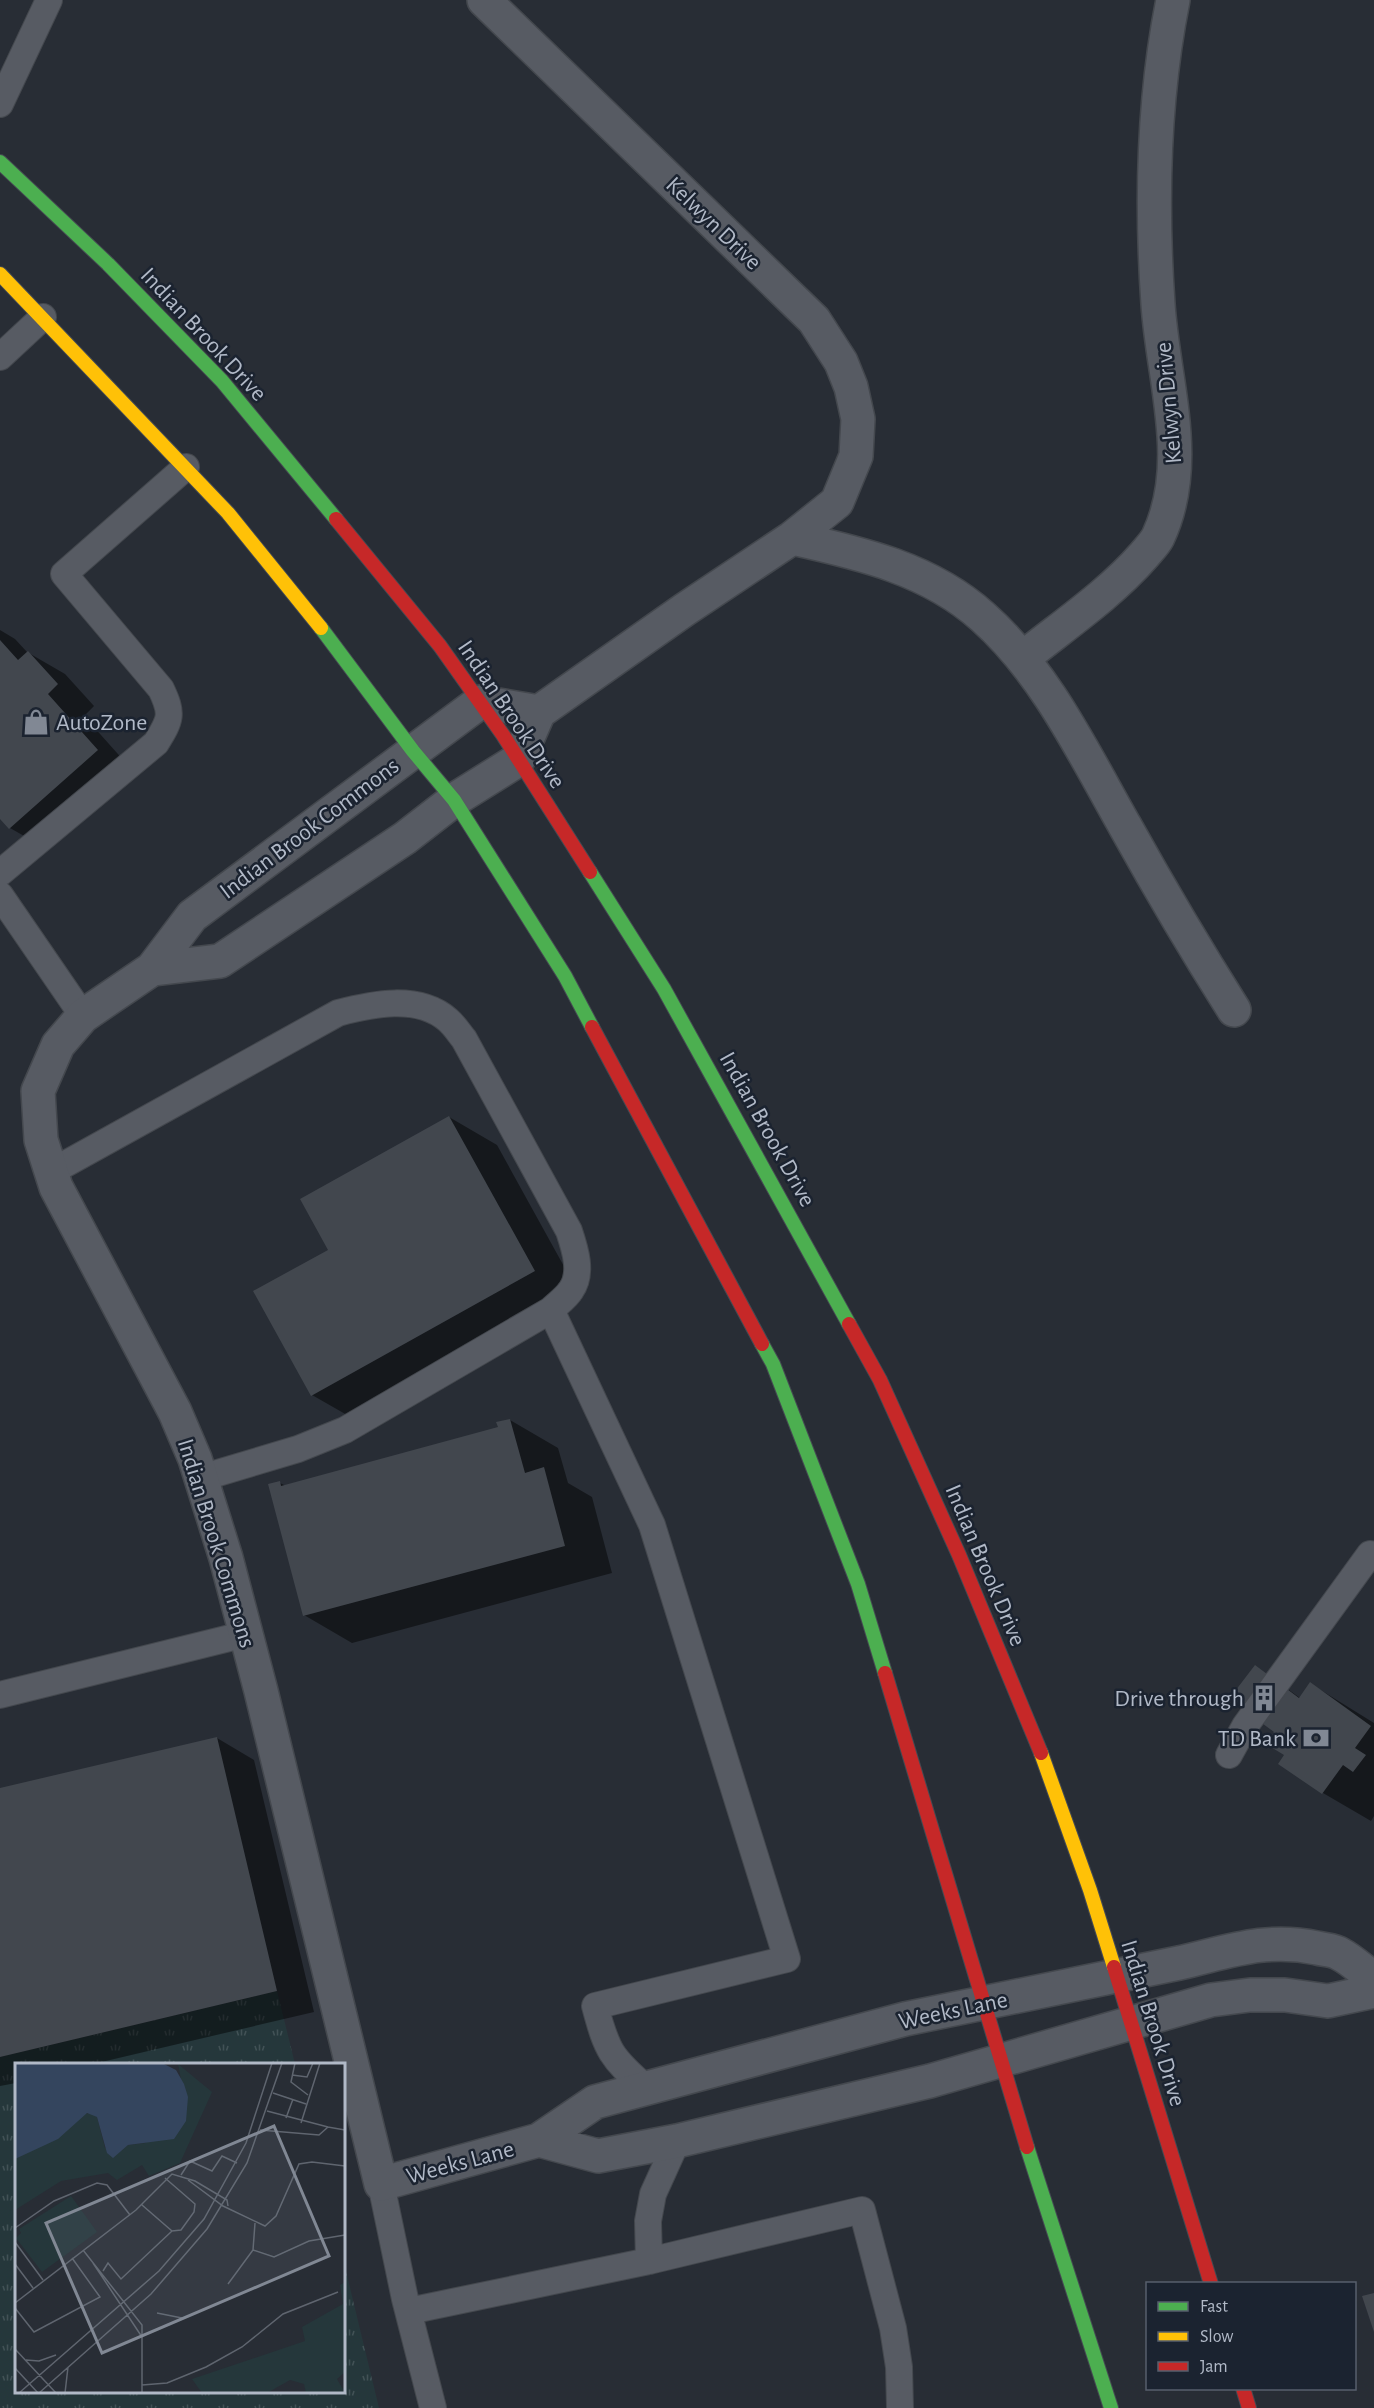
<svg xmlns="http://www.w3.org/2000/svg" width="1374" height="2408" font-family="'Alegreya Sans',sans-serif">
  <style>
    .grass { fill: url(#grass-tufts) }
    .shadow { fill: #0007 }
    .building { fill: #42474e }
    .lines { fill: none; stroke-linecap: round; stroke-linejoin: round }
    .lane-casing { stroke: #44484e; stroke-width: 28 }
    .street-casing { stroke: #44484e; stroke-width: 36 }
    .fast-casing { stroke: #454a52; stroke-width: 16 }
    .slow-casing { stroke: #454a52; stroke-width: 16 }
    .jam-casing { stroke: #454a52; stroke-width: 16 }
    .lane { stroke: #575b63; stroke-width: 26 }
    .street { stroke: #575b63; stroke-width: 33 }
    .fast { stroke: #4caf50; stroke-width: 14 }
    .slow { stroke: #ffc107; stroke-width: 14 }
    .jam { stroke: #c62828; stroke-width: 14 }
    .labels { text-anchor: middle; stroke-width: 5; stroke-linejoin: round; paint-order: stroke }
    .street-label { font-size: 24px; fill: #b1b9c7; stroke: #1b2330 }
    .poi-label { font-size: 24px; fill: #b1b9c7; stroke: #1b2330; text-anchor: end }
    .inset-road { fill: none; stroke: #5f656f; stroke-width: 1.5 }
    .view { fill: #818894; fill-opacity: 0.15; stroke: #818894; stroke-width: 3 }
    .inset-edge { fill: none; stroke: #b1b9c7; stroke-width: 3 }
  </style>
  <defs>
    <pattern id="grass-tufts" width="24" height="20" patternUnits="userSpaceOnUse" patternTransform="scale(1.5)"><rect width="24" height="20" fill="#25373b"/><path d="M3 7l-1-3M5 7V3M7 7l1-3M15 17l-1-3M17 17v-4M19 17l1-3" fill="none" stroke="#425256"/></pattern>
  </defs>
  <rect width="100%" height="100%" fill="#282d35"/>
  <path class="grass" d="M277,1991L295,2064H16V2392H344V2263L379,2408H0V2057Z"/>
  <path class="shadow" d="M0,630L15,639L27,652L65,674L94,706L84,716L134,772L47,849L10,828L0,817Z
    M449,1117L497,1145L582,1299L361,1423L312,1395Z
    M510,1420L558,1448L568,1483L592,1497L612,1573L352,1643L304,1615L280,1483L286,1486L500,1429Z
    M1267,1674L1300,1698L1311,1684L1374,1723V1816L1371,1821L1323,1793L1280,1764L1286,1755L1276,1731Z
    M217,1738L254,1760L314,2012L93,2064H16V2083L0,2086V1790Z"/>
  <path class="building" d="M0,640L18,660L28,651L58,684L48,694L98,750L9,829L0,819Z
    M449,1116L535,1271L311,1396L253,1291L328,1250L300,1199Z
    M510,1419L525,1473L544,1467L565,1546L303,1616L268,1484L280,1481L281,1486L498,1427L496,1422Z
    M1255,1665L1299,1698L1310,1682L1371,1726L1355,1748L1366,1755L1353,1772L1343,1765L1322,1794L1278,1764L1284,1755L1266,1744L1274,1732L1229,1699Z
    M217,1737L277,1991L0,2057V1788Z
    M1374,2293V2332L1362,2296Z"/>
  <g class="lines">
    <g class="lane-casing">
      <path id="lane" d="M0,104L49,0
        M0,357L43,317
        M0,873L156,743C171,719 173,714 161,689L64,574L186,467
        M0,895L83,1016
        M51,1172L338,1013C372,1004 418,994 448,1020C454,1025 459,1033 464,1039L569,1231C575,1249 583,1273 571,1290C566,1298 557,1304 551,1310L345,1430L298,1449L201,1478
        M551,1310L652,1525L787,1959L595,2006C607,2051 611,2058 646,2088
        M0,1695L246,1634
        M1229,1755L1245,1726L1370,1554
        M381,2184L405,2299L433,2408
        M649,2261L648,2221L653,2194L677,2141
        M409,2311L649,2261L862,2210L893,2328L899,2367L900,2408"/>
    </g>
    <g class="street-casing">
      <path id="street" d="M792,538C860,553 930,569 983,617C1046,673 1084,754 1125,826C1160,889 1196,950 1234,1010
        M1023,658C1064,625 1110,594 1144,555C1149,549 1155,543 1158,537C1193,462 1163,381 1158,304C1151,203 1153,99 1173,0
        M539,712L480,702L192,916L152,969L83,1016L58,1045L38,1091L41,1140L56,1187L175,1412L195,1459L226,1558L261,1691L381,2184L539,2140L595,2102L905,2019L1179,1963C1228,1952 1265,1937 1317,1948C1325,1950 1334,1950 1340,1954C1352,1960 1363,1971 1374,1979
        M152,969L220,961L405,838L454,800L518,760L539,712L684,610L792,538L837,502L856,456L858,419L851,387L841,362L814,320L484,0
        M539,2140L598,2156L677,2141L930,2081L1211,2000L1250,1995H1285L1328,2001L1374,1991"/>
    </g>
    <g class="fast-casing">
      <path id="fast" d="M0,162L108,264L222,381L336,519
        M321,628L413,751L454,800L565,976L592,1027
        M590,872L664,989L849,1324
        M762,1344L773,1364L858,1584L885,1673
        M1027,2147L1111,2408"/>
    </g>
    <g class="slow-casing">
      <path id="slow" d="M0,274L228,513L321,628
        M1041,1753L1090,1890L1114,1967"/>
    </g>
    <g class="jam-casing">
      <path id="jam" d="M336,519L440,646L503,735L590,872
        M592,1027L762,1344
        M849,1324L880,1380L959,1555L1041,1753
        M885,1673L1027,2147
        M1114,1967L1211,2284
        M1243,2388L1249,2408"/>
    </g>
    <use href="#lane" class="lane"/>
    <use href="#street" class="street"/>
    <use href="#fast" class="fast"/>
    <use href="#slow" class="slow"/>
    <use href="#jam" class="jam"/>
  </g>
  <defs>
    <g id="shop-bare" transform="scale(2.07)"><path d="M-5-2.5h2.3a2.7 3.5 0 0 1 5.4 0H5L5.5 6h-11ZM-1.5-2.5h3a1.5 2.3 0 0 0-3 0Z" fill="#818894" stroke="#1b2330" stroke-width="2.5" paint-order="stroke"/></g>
    <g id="building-bare" transform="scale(2.07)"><path d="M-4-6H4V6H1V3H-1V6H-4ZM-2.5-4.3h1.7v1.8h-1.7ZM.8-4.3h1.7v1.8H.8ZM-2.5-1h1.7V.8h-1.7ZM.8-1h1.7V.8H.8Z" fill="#818894" stroke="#1b2330" stroke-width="2.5" paint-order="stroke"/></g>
    <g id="bank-bare" transform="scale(2.07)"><path d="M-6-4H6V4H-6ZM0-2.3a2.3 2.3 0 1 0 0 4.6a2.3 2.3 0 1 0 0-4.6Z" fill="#818894" stroke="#1b2330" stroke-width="2.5" paint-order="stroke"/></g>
  </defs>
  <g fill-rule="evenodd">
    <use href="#shop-bare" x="36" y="722"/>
    <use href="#building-bare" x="1264" y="1698"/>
    <use href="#bank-bare" x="1316" y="1738"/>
  </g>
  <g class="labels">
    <g class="street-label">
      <text transform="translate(714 223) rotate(44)" y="8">Kelwyn Drive</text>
      <text transform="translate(204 334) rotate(47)" y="8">Indian Brook Drive</text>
      <text transform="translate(1168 403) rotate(-95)" y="8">Kelwyn Drive</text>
      <text transform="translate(512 714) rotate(56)" y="8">Indian Brook Drive</text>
      <text transform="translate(309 828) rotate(-37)" y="8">Indian Brook Commons</text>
      <text transform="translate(768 1129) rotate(61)" y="8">Indian Brook Drive</text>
      <text transform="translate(217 1543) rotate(73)" y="8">Indian Brook Commons</text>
      <text transform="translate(986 1565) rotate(67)" y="8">Indian Brook Drive</text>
      <text transform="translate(953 2010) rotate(-12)" y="8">Weeks Lane</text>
      <text transform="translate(1154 2023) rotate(73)" y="8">Indian Brook Drive</text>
      <text transform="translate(460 2162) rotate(-15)" y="8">Weeks Lane</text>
    </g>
    <g class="poi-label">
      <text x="56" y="730" text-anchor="start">AutoZone</text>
      <text x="1244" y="1706">Drive through</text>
      <text x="1296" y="1746">TD Bank</text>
    </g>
  </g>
  <g transform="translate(15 2063)">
    <rect width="330" height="330" fill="#282d35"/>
    <path d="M56,133L82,169L27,209L1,175L6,170L4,166Z" fill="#25373b"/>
    <path d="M330,219V309L322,316L330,330H291L289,321L275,317L252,330H187L177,316L290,278L287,264L328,241L325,222Z" fill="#25373b"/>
    <path d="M163,1L197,29L165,100L134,113L127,102L102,117L93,110L46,118L0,147V96L49,70L66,51L76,50L82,54L90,85L106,88L113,82L130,80L172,47Z" fill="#25373b"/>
    <path d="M0,0H147L161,7L169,21L173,34L171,58L159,76L113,82L98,95L92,90L82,54L72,50L43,76L0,96Z" fill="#34455e"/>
    <path class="inset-road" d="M280,0L276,19L293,32M277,12L292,14L298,0M258,30L291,41M252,48L313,64M271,55L278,36M286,60L305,0M245,67L304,72L313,64L330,67M166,112L175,98L197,108L207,93L222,100M173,117L208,143L250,163L261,153L284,101L297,99L330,103M127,142L157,168L166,167L179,149L180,141L150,115M0,165L39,138L82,120L92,122L115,152M0,179L28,217M68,187L127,262V330M238,187L259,194L294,178L330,172M78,200L127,274M0,201L18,225M88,208L93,200L106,216L157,168M213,221L238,187L240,160M0,240L121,147L157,111L180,118L212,137L213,143M0,245L19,269L85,234L57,195M142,250L167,255M0,286L41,330M11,297L24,298L41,292M0,305L23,330M127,322L152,320L191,304L227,284L268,251L323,229M4,330L144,208L189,156L231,80L257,0M24,330L136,231L192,166L232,100L267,0M50,330L53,304"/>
    <path class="view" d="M259,63L314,193L87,290L31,160Z"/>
    <rect width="330" height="330" class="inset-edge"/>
  </g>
  <rect x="1146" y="2282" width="210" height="108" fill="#1b2330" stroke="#575f6c" stroke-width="1.5"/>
  <rect x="1158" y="2302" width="30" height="9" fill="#4caf50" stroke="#575f6c" stroke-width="1.5"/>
  <text x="1200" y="2312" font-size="18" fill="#b1b9c7">Fast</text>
  <rect x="1158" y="2332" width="30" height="9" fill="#ffc107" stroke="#575f6c" stroke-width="1.5"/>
  <text x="1200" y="2342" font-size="18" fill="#b1b9c7">Slow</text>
  <rect x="1158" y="2362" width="30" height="9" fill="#c62828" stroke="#575f6c" stroke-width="1.5"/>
  <text x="1200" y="2372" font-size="18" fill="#b1b9c7">Jam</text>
</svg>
